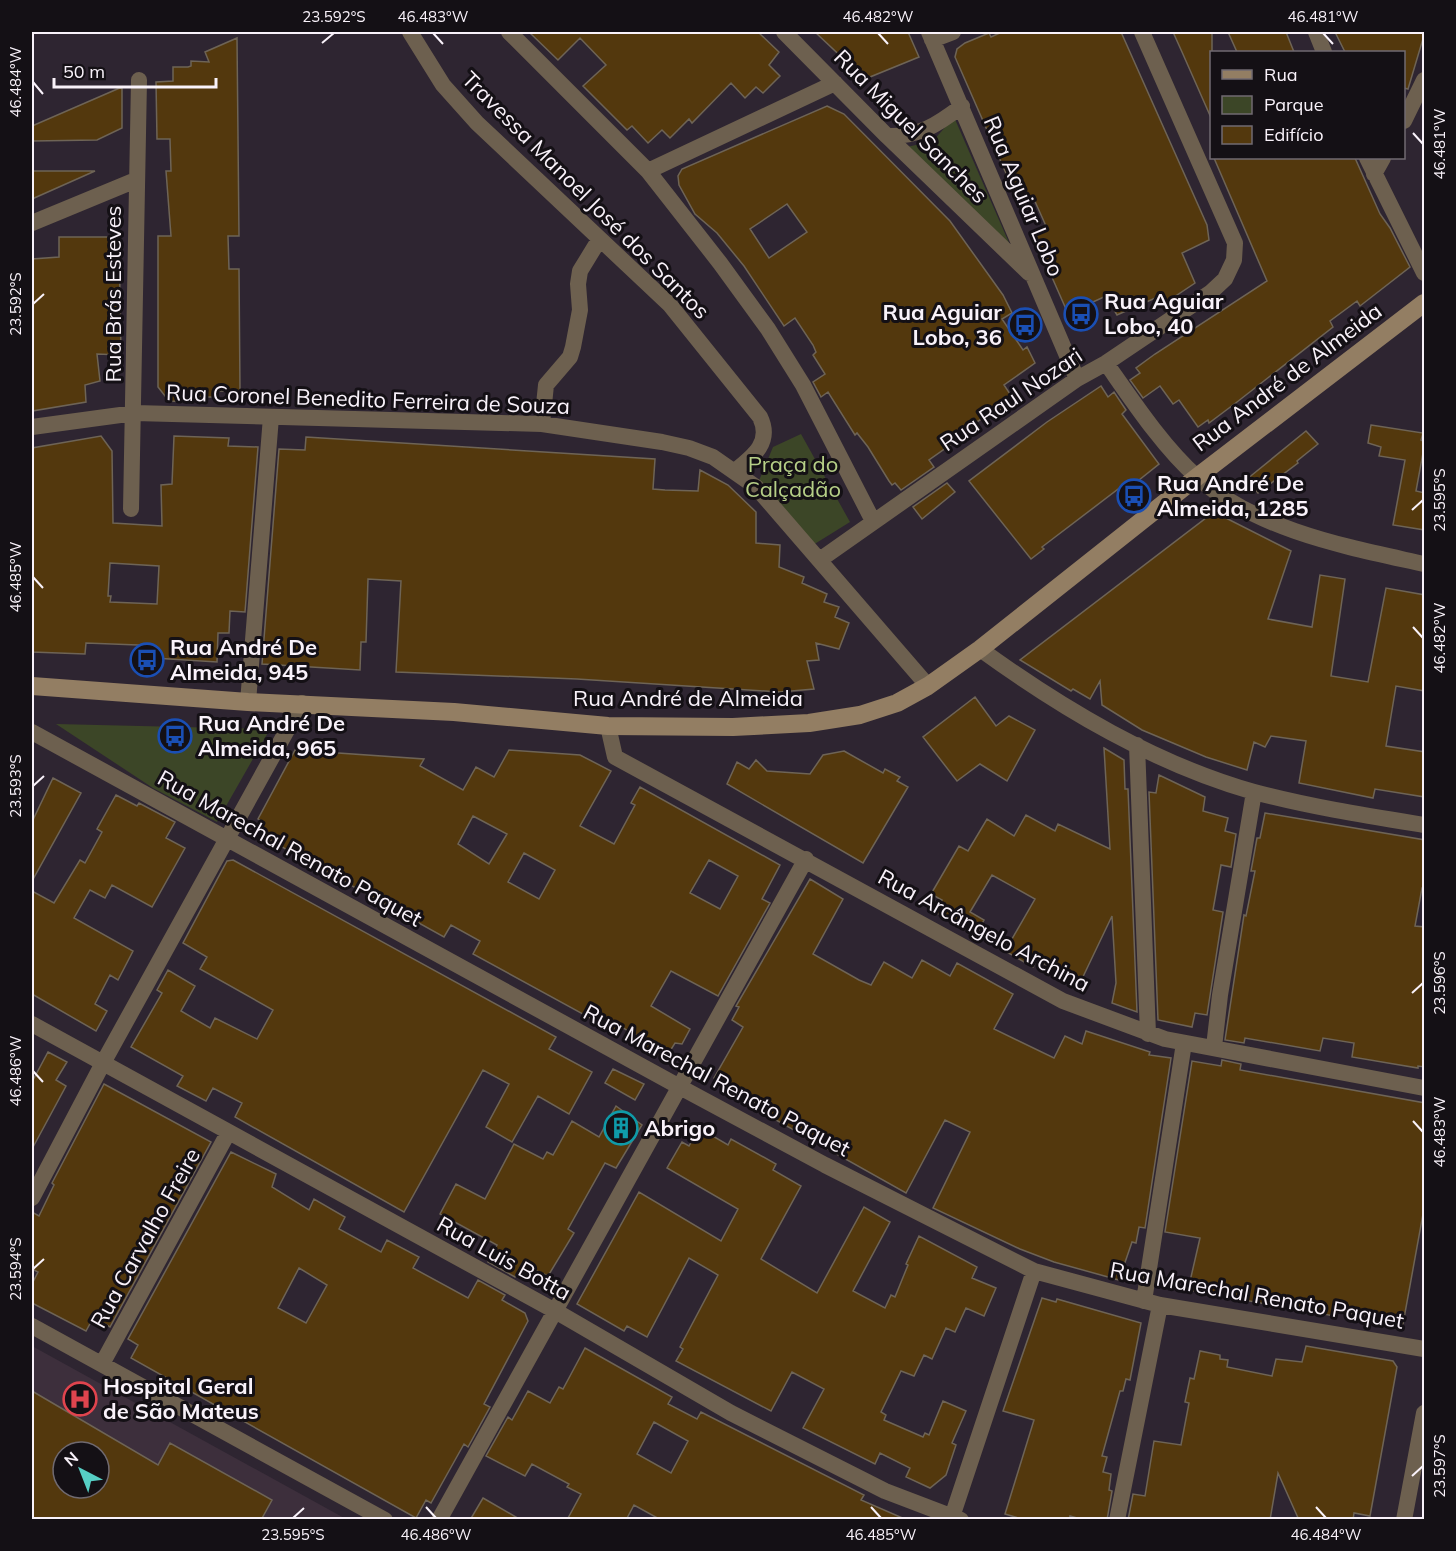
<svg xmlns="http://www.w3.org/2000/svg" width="1456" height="1551" font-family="Mulish,sans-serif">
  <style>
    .medical { fill: #3d2f3c; fill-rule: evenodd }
    .green { fill: #3c4627 }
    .building { fill: #53380d; stroke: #6e6456; stroke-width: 1.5; fill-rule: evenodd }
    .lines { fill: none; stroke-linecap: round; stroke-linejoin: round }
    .street { stroke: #6d604f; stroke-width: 16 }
    .secondary { stroke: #937e63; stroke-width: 18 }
    .ticks { fill: none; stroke: #f9f2fa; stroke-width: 2 }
    .labels { text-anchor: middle; stroke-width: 6; stroke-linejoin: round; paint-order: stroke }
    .street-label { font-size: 22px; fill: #f9f2fa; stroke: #141015 }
    .poi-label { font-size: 22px; font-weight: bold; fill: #f9f2fa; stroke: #141015; text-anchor: start }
    .park-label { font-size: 22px; fill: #b6cf87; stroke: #141015 }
    .neatline { fill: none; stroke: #f9f2fa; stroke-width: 2 }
    .ticks-label { font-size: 15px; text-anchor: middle; fill: #f9f2fa }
  </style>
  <rect width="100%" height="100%" fill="#2e2531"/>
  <path class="medical" d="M32,1346L346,1519H32ZM63,1452H99V1488H63Z"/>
  <path class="green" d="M954,117L1010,245L907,147L933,141Z
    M801,434L850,522L813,545L758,483L773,447Z
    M56,724L270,729L217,822L153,788Z"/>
  <path class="building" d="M529,32H758L779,52L769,65L780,76L763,93L756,87L745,98L731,83L692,123L689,119L670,138L662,130L648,143L632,126L627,130L583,86L606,65L580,38L558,60Z
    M815,32H908L919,57L865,79Z
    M1002,32H1121L1207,225L1209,240L1182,253L1195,283L1165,303L1162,295L1117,315L1106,296L1082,307L1080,303L1066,309L1032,232L1046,226L1033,197L1019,203L955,57L957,49L965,43L989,33L991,37Z
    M1173,32H1212V120L1182,52Z
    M1228,32H1286L1294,52H1237Z
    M1335,32H1425L1408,89L1404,88V52H1345Z
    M237,38L239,236H228L229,269H239L240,391H216V397H192V402L169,401L158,387V236H171L166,171H171L170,139H157L156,82L173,81V67H188L191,66V61L209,62L205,52Z
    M122,87V128L97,140L32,141V126Z
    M827,106L844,114L950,221L1003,295L1012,313L1002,319L1023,350L1027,347L1035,363L1004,385L1014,400L990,417L988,415L957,434L960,438L929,460L934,467L901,490L895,483L892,485L889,481L868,447L857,433L855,435L828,392L821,397L813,382L825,374L813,355L816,352L813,345L795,318L784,326L744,266L717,233L695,214L679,185L678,176L682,169ZM787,204L807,232L769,258L750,229Z
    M1214,158H1355L1380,214L1390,228L1410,267L1360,306L1357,301L1330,321L1333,327L1237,402L1209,423L1208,420L1198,427L1179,400L1173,404L1160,386L1143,398L1130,380L1140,373L1136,368L1155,354L1267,281Z
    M32,171H95L32,199Z
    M59,237H119L121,355L97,354L100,381L85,385L86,402L32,411V259L59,257Z
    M1101,386L1108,397L1114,392L1126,410L1122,414L1159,464L1134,484L1130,480L1042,547L1044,549L1031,559L969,481L1047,422Z
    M1371,425L1423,433L1421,440L1425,442L1416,491L1425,493V530L1393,525L1405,460L1379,456L1381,447L1368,443Z
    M1306,431L1318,444L1297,461L1298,463L1258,493L1247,479Z
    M101,436L112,451L113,523L162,526L161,485L172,484L174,436L229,438L228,446L258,447L245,612L230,611L229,633H218L217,662L154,658L155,647L138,645L86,643L85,654L32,652V448ZM110,563L159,566L157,604L110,602L111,596H108Z
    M306,437L655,459L653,489L665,490L698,491L700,470L728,485L756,512V543L780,545L779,567L804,577L802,583L827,594L824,602L839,607L835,617L849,623L839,649L816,643L819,660L807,661L814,689L780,692L577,679L396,672L401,581L368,579L366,642H361L360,670L262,664L279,449L305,450Z
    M947,483L955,492L922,519L913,507Z
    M1214,512L1291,551L1268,619L1312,627L1320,575L1345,579L1331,676L1368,682L1386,588L1425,595V691L1396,686L1386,746L1425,752V797L1375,789L1373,798L1299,783L1306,741L1271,736L1265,747L1254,742L1247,770L1206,757L1142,730L1102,705L1100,681L1090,699L1073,689L1071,691L1020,660Z
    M975,697L996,726L1009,716L1035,730L1007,781L980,764L957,781L923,737Z
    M1104,748L1124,760L1125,789H1128L1137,1012L1112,1003L1116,983L1112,916L1080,983L1037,960L1033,967L1005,951L1035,899L992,875L970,912L984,920L976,935L935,912L942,900L931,894L959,846L968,851L987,819L1014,836L1026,815L1055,831L1058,824L1110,849Z
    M295,750L424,759L420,766L463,790L476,767L494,777L509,750L580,755L611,771L580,826L614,844L635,805L631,803L640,787L780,865L762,899L770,903L718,996L671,971L651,1006L690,1029L682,1044L675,1043L665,1059L645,1048L648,1042L618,1025L614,1031L473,954L480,941L451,925L444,937L255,832L262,821L258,819ZM473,816L507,834L489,864L458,844ZM524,853L555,870L539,899L508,882ZM709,860L738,876L720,909L690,893Z
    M844,751L883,773L885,769L900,777L897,781L908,787L863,863L727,784L737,762L749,769L756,760L767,771L810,774L823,755Z
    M1159,775L1205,797L1203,811L1228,818L1225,831L1236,834L1231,867L1221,865L1213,910L1223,912L1207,1015L1195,1013L1192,1027L1158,1020L1149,792L1156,793Z
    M53,778L81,793L32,881V822Z
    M116,795L137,806L139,803L175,822L166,838L185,848L152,907L112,885L105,898L90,890L74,918L133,951L118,980L110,975L95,1004L107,1011L96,1031L32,994V891L54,903L80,860L85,863L102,832L97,829Z
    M1265,813L1425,840V888H1422L1415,926L1425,927V1067L1418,1066V1068L1352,1057L1354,1043L1323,1038L1320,1051L1245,1038L1244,1043L1225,1040L1244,915L1246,916L1255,871H1251L1257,838H1260Z
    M233,860L556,1037L549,1049L592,1072L569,1114L538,1096L512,1142L486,1127L509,1084L483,1070L404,1212L235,1117L242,1103L213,1088L206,1101L177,1086L183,1076L131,1047L162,993L157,990L168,970L195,986L181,1011L210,1028L215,1018L257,1039L273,1010L200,969L207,957L183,943L227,861Z
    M810,879L843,899L813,954L859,980L871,985L884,962L912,978L922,960L950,976L957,963L1013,994L994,1029L1054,1058L1065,1036L1082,1044L1086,1031L1150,1052L1149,1055L1171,1058L1145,1228L1139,1227L1136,1243L1132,1242L1119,1280L1054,1262L1020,1249L933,1208L970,1132L945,1120L906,1193L767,1115L769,1111L714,1078L743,1027L732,1020L739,1007L736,1006Z
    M48,1052L67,1062L56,1080L66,1086L32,1149V1082Z
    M1222,1060L1241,1064L1240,1070L1425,1103V1203L1403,1324L1396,1327L1369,1322V1316L1335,1311L1334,1316L1188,1290L1200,1238L1165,1232L1192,1061L1221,1066Z
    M613,1069L644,1084L635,1100L605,1083Z
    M104,1084L211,1142L110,1327L105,1324L104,1328L92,1320L86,1331L32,1303V1284L38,1272L32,1269V1212L39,1216L54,1185L52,1183Z
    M616,1106L642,1125L616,1168L605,1163L568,1229L574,1233L548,1276L522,1264L515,1277L488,1262L497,1245L440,1214L456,1184L485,1199L514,1144L543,1159L547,1152L553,1155L572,1121L599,1137Z
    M699,1128L728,1145L731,1139L776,1164L773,1170L801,1186L761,1259L817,1293L864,1207L890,1222L853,1291L885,1308L891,1295L895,1297L908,1265L906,1264L919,1236L977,1267L972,1278L996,1288L984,1316L966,1308L955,1332L946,1328L932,1359L924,1355L914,1376L901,1371L881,1412L886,1415L884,1420L923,1437L925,1433L929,1435L943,1401L966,1411L952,1443L956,1445L946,1475L930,1488L906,1477L910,1468L880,1453L875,1464L803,1428L824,1389L792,1372L771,1411L676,1361L683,1349L680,1347L718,1275L689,1258L647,1337L627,1326L624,1331L577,1304L639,1192L721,1241L738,1209L667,1168L682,1142L689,1146Z
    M231,1152L276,1174L272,1187L309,1210L314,1199L345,1217L339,1229L381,1252L387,1240L419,1257L413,1268L468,1298L478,1280L505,1295L502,1300L525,1313L528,1321L484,1404L490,1407L468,1447L464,1444L431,1503L426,1500L416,1518L131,1358L138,1345L128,1339ZM299,1268L327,1285L306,1323L278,1308Z
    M1042,1298L1056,1302L1057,1299L1141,1323L1130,1380L1126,1379L1123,1391H1120L1102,1456L1107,1457L1103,1472L1111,1474L1109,1490L1112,1491L1107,1520H1084L1070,1516L1069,1520H1025L1005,1514L1034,1420L1003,1411Z
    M1306,1346L1393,1361L1397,1367L1370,1516L1354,1513L1353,1520H1299L1278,1473L1270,1520H1128L1133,1494L1145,1496L1154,1441L1181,1445L1189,1403L1185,1402L1190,1378L1194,1379L1200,1351L1220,1355V1359L1228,1360L1227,1367L1272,1376L1276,1359L1302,1362Z
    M585,1348L672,1397L668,1404L697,1419L701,1412L864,1495L861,1500L907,1520H661L634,1505L626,1520H567L581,1494L567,1487L569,1484L532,1464L525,1476L486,1456L508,1417L512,1420L528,1391L550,1403L559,1387L563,1389ZM654,1422L688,1441L671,1473L637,1454Z
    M32,1391L158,1465L170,1443L272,1500L261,1520H32ZM63,1452H99V1488H63Z
    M483,1498L521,1520H470Z"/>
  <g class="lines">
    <path class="street" d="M410,32L443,85L477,123L670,305L760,417C772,442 754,456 735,471
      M509,32L648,171L720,263L768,329L803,385L873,521
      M784,32L887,136L1029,273
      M929,32L1077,379
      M1316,32L1324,52
      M932,40L953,32
      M1404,121L1424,80
      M887,136C919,137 937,125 962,106
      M1367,158L1424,273
      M648,171L835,83
      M1374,174L1383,158
      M32,223L136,180
      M1106,363C1132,400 1163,447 1197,477C1258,531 1348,547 1424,564
      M542,424L546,385L570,357L573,347L580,310L578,284L580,271L599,240
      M32,427L135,413L542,424L662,442L689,448L713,457L756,487L928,686
      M131,509L139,80
      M821,559L1077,379L1106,363L1210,293L1225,279L1234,260L1235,243L1142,32
      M980,649C1063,709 1155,764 1254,792C1310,807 1368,816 1424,825
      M248,702L271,417
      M608,726L615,757L1063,1001L1165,1039L1424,1088
      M32,732L678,1086L825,1165L1034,1271L1160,1305L1424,1349
      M1137,745L1148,1034
      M32,1024L557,1312L731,1413L885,1491L961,1520
      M1214,1047L1220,995L1254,792
      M32,1198L103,1063L302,703
      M1144,1301L1184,1043
      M32,1326L385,1520
      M102,1364L228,1133
      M439,1520L806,859
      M951,1520L1034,1271
      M1117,1520L1160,1305
      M1404,1520L1424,1413"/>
    <path class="secondary" d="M32,686L248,702L454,712L608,726L733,727L809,723L860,715L897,703L928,686L980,649L1197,477L1424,303"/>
  </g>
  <path class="ticks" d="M433,33L443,44M878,33L888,44M1323,33L1333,44M322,43L334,33M33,82L43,94M1413,133L1423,144M33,304L44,294M1412,510L1423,500M33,577L43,588M1413,627L1423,638M33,786L44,776M1412,993L1423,983M33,1071L43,1082M1413,1121L1423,1132M33,1269L44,1259M1412,1476L1423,1466M426,1507L436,1518M871,1507L881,1518M1316,1507L1326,1518M293,1518L304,1508"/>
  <defs>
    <g id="bus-ring" transform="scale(1.725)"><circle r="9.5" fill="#141015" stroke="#1a4fb4" stroke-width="1.5"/><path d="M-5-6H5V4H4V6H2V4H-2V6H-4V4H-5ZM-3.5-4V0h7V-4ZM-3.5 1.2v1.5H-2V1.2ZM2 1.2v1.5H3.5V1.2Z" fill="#1a4fb4"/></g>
    <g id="building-ring" transform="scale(1.725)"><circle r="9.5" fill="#141015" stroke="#0f9aa8" stroke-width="1.5"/><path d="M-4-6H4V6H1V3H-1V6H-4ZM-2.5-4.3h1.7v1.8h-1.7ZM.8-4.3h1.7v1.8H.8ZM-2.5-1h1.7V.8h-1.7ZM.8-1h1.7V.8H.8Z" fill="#0f9aa8"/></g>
    <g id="hospital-ring" transform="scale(1.725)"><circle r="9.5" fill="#141015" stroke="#e0444e" stroke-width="1.5"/><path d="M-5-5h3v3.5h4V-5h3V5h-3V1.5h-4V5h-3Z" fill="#e0444e"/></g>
  </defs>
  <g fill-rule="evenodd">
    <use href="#bus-ring" x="1081" y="314"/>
    <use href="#bus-ring" x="1025" y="325"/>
    <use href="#bus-ring" x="1134" y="496"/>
    <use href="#bus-ring" x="147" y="660"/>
    <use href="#bus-ring" x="175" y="736"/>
    <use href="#building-ring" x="621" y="1128"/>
    <use href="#hospital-ring" x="80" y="1399"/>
  </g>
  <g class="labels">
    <g class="street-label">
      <text transform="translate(911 126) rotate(45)" y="8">Rua Miguel Sanches</text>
      <text transform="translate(586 195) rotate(45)" y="8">Travessa Manoel José dos Santos</text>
      <text transform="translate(1024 196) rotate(67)" y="8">Rua Aguiar Lobo</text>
      <text transform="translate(113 294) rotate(-90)" y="8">Rua Brás Esteves</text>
      <text transform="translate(1287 377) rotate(-37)" y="8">Rua André de Almeida</text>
      <text transform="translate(368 399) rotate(2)" y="8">Rua Coronel Benedito Ferreira de Souza</text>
      <text transform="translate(1011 399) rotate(-34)" y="8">Rua Raul Nozari</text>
      <text x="688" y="706">Rua André de Almeida</text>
      <text transform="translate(290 848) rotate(29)" y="8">Rua Marechal Renato Paquet</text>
      <text transform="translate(984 930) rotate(28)" y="8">Rua Arcângelo Archina</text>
      <text transform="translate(717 1080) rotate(28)" y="8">Rua Marechal Renato Paquet</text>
      <text transform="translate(145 1238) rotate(-61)" y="8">Rua Carvalho Freire</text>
      <text transform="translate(504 1258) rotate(29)" y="8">Rua Luis Botta</text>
      <text transform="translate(1257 1295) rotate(10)" y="8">Rua Marechal Renato Paquet</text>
    </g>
    <g class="poi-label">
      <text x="1104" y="309">Rua Aguiar<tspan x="1104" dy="25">Lobo, 40</tspan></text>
      <text x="1002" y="320" text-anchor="end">Rua Aguiar<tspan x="1002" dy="25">Lobo, 36</tspan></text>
      <text x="1157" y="491">Rua André De<tspan x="1157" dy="25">Almeida, 1285</tspan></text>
      <text x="170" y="655">Rua André De<tspan x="170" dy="25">Almeida, 945</tspan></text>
      <text x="198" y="731">Rua André De<tspan x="198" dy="25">Almeida, 965</tspan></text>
      <text x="644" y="1136">Abrigo</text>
      <text x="103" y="1394">Hospital Geral<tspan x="103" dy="25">de São Mateus</tspan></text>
    </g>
    <g class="park-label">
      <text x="793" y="472">Praça do<tspan x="793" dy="25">Calçadão</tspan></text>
    </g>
  </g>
  <rect width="1456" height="1551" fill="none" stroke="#141015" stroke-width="66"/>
  <rect x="1210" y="51" width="195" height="108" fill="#141015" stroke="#706a71" stroke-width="1.5"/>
  <rect x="1222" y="70" width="30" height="9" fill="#937e63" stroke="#706a71" stroke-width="1.5"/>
  <text x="1264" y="81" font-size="18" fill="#f9f2fa">Rua</text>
  <rect x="1222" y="96" width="30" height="18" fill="#3c4627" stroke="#706a71" stroke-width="1.5"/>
  <text x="1264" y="111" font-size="18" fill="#f9f2fa">Parque</text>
  <rect x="1222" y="126" width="30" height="18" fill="#53380d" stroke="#706a71" stroke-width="1.5"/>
  <text x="1264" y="141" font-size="18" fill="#f9f2fa">Edifício</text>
  <g transform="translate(81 1470) rotate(318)"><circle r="28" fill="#141015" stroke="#706a71" stroke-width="1.5"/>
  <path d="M0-4.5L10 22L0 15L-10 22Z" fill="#56cec4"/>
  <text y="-9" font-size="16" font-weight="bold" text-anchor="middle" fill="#f9f2fa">N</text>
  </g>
  <path d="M54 78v9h162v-9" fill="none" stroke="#f9f2fa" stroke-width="3"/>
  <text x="63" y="78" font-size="18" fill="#f9f2fa" stroke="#141015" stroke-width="4.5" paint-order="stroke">50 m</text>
  <rect x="33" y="33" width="1390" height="1485" class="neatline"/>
  <g class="ticks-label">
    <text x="334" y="22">23.592°S</text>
    <text x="433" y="22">46.483°W</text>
    <text x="878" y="22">46.482°W</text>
    <text x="1323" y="22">46.481°W</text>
    <text transform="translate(16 82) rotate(-90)" y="5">46.484°W</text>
    <text transform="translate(1440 144) rotate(-90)" y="5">46.481°W</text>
    <text transform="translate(16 304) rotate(-90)" y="5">23.592°S</text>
    <text transform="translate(1440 500) rotate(-90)" y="5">23.595°S</text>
    <text transform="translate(16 577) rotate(-90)" y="5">46.485°W</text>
    <text transform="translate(1440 638) rotate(-90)" y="5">46.482°W</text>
    <text transform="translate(16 786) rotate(-90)" y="5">23.593°S</text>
    <text transform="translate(1440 983) rotate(-90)" y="5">23.596°S</text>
    <text transform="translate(16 1071) rotate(-90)" y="5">46.486°W</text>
    <text transform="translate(1440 1132) rotate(-90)" y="5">46.483°W</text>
    <text transform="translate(16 1269) rotate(-90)" y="5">23.594°S</text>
    <text transform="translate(1440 1466) rotate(-90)" y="5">23.597°S</text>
    <text x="293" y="1540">23.595°S</text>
    <text x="436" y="1540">46.486°W</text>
    <text x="881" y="1540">46.485°W</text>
    <text x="1326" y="1540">46.484°W</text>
  </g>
</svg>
